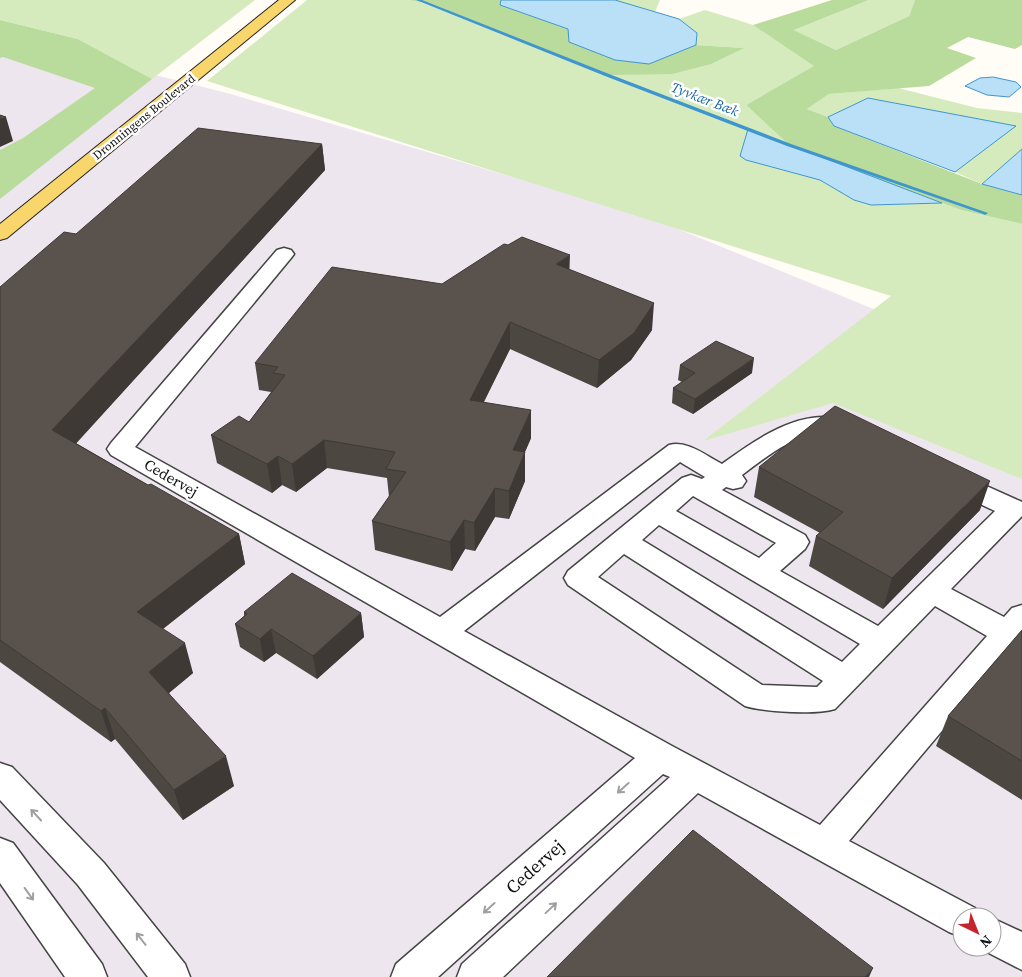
<svg xmlns="http://www.w3.org/2000/svg" width="1022" height="977" font-family="'Source Serif 4',serif">
  <style>
    .industrial { fill: #eee6ef; fill-rule: evenodd }
    .green { fill: #d5ebbd }
    .forest { fill: #b9dc9c }
    .water { fill: #b9e0f7; stroke: #3f96cf }
    .lines { fill: none; stroke-linecap: round; stroke-linejoin: round }
    .stream { fill: #3f96cf; fill-rule: evenodd }
    .minor-casing { stroke: #444; stroke-width: 3 }
    .major-casing { stroke: #222; stroke-width: 2 }
    .minor { fill: #fff; fill-rule: evenodd }
    .major { fill: #f9d66b; fill-rule: evenodd }
    .wall { fill: #4d4742 }
    .shaded-wall { fill: #3f3936 }
    .building { fill: #5a524d; stroke: #3f3936 }
    .oneway { stroke: #a0a0a0 }
    .labels { text-anchor: middle; stroke-width: 5; stroke-linejoin: round; paint-order: stroke }
    .far-street-label { font-size: 12px; fill: #111; stroke: #fff }
    .far-water-label { font-size: 14px; font-style: italic; fill: #1768a6; stroke: #fff }
    .street-label { font-size: 15px; fill: #111; stroke: #fff }
    .near-street-label { font-size: 18px; fill: #111; stroke: #fff }
  </style>
  <rect width="100%" height="100%" fill="#fffdf5"/>
  <path class="industrial" d="M0,36L227,93L649,217L1022,370V977H0ZM962,917H992V947H962Z"/>
  <path class="green" d="M0,0H255L152,79L78,39L0,20Z
    M307,0H415L607,75L743,48L696,45L697,33L679,19L705,10L728,17L753,25L815,66L746,105L789,145L961,210L1022,224V479L833,403L703,441L891,296L207,81Z
    M615,0H660L655,12Z
    M869,0H915L909,16L836,50L794,30Z
    M898,88L977,108L1022,113V149L982,184L955,172L1015,126L868,98L828,117L807,109L829,94Z"/>
  <path class="forest" d="M410,0H501L500,5L568,29L649,64L696,45L744,48L711,64L672,74L607,75L431,4Z
    M832,0H869L794,30L836,50L909,16L915,0H1022V45L1015,49L968,37L947,48L976,58L929,86L829,94L807,109L828,117L834,126L982,184L1022,195V224L961,210L789,145L746,105L814,66L753,25Z
    M0,20L78,39L152,79L0,199V150L23,138L95,88L3,57L0,58Z"/>
  <path class="water" d="M501,0H615L679,19L697,33L696,45L649,64L615,60L569,42L568,29L500,5Z
    M993,77L1016,82L1021,87L1009,97L987,95L965,86L980,78Z
    M868,98L1016,126L955,172L834,126L828,117Z
    M748,129L942,203L871,205L854,200L820,180L746,160L740,156Z
    M1022,149V195L982,184Z"/>
  <g class="lines">
    <path class="stream" d="M416,0H422L609,74L791,144L988,213L985,215L983,214L787,146L605,76Z"/>
    <g class="minor-casing">
      <path id="minor" d="M284,248L291,250L294,254L291,258L135,447L440,617L669,445C688,440 706,456 722,464C751,443 788,416 826,417C835,418 844,421 853,424L856,429L853,434C840,438 828,432 814,434C788,439 763,459 742,475L746,481L742,487L733,489L726,487L722,490L805,535L809,542L805,549L780,571L878,626L995,511L944,487L940,481L944,475L953,473L962,475L1022,502V516L951,589L1004,617L1012,608L1022,605V636L849,841L975,908L979,917H962V937L949,932L698,793L503,977H457L462,964L670,777L663,774L438,977H391L396,964L635,758L111,455L107,449L111,443L277,250ZM680,462L705,477L702,479L691,475L682,478L568,571L564,578L568,585L745,706C765,712 816,715 835,709L935,606L987,636L820,825L672,746L464,631ZM693,496L776,543L759,558L676,511ZM659,525L860,644L842,662L642,540ZM624,554L823,681L817,687L762,685L598,577Z
        M0,763L12,767L104,863L185,964L190,977H148L78,885L0,800Z
        M0,838L13,843L102,964L107,977H65L0,883Z
        M992,918L1022,932V970L979,948L978,947H992Z"/>
    </g>
    <g class="major-casing">
      <path id="major" d="M279,0H295L7,238L0,240V224Z"/>
    </g>
    <use href="#minor" class="minor"/>
    <use href="#major" class="major"/>
  </g>
  <path class="wall" d="M322,144L325,170L76,443L148,485L239,534L245,564L163,629L193,673L169,693L234,786L183,820L115,739L111,742L0,662V287L76,234Z
    M569,269L652,330L631,360L597,388L510,349L484,402L531,438L525,452V481L509,519L495,517L475,551L465,549L452,571L375,550L372,521L389,497L387,478L327,468L296,492L282,485L272,493L217,463L211,435L249,422L271,392L259,390L255,363L442,284Z
    M680,365L752,373L693,414L672,403L673,388L682,382L678,380Z
    M759,467L980,510L883,609L809,566L816,536L820,533L754,497Z
    M244,612L361,613L364,637L317,679L276,653L264,662L240,647L235,624L244,616Z
    M1022,630V800L936,746L948,716Z"/>
  <path class="shaded-wall" d="M6,117L13,141L0,147V119Z
    M322,144L325,170L62,459L52,430Z
    M570,255L569,281L556,264Z
    M654,303L652,330L631,360L597,388L599,360Z
    M510,322V349L471,427L470,400Z
    M754,358L752,373L693,414L695,399Z
    M531,410V438L513,479V450Z
    M324,440L327,468L296,492L292,464Z
    M525,452V481L509,519V491Z
    M278,456L282,485L272,493L267,464Z
    M990,481L980,510L883,609L892,578Z
    M495,488V517L475,551L474,523Z
    M464,520L465,549L452,571L450,542Z
    M239,534L245,564L146,642L137,612Z
    M361,613L364,637L317,679L313,656Z
    M271,629L276,653L264,662L260,639Z
    M185,643L193,673L158,702L149,672Z
    M105,708L115,739L111,742L101,711Z
    M226,756L234,786L183,820L174,790Z
    M873,968L869,977H865Z"/>
  <path class="building" d="M0,115L6,117L0,119Z
    M198,128L322,144L52,430L148,485L151,484L239,534L137,612L185,643L149,672L226,756L174,790L105,708L101,711L0,640V287L64,232L76,234Z
    M522,237L570,255L556,264L654,303L634,333L599,360L510,322L470,400L531,410L513,450L525,452L509,491L495,488L474,523L464,520L450,542L372,521L406,472L386,469L395,452L324,440L292,464L278,456L267,464L211,435L239,416L249,422L285,375L273,373L278,367L255,363L332,267L442,284L504,244L508,245Z
    M716,341L754,358L695,399L673,388L695,373L680,365Z
    M835,406L990,481L892,578L816,536L843,512L759,467Z
    M292,573L361,613L313,656L271,629L260,639L235,624L247,614L244,612Z
    M1022,630V761L948,716Z
    M693,830L873,968L865,977H547Z"/>
  <defs><path id="oneway-shaft" d="M-6 0H5M1.5-3L5.5 0L1.5 3" fill="none" stroke-width="1.6" stroke-linecap="round" stroke-linejoin="round" transform="scale(1.25)"/></defs>
  <g class="oneway">
    <use href="#oneway-shaft" transform="translate(623 788) rotate(138)"/>
    <use href="#oneway-shaft" transform="translate(36 815) rotate(-133)"/>
    <use href="#oneway-shaft" transform="translate(29 894) rotate(54)"/>
    <use href="#oneway-shaft" transform="translate(489 908) rotate(138)"/>
    <use href="#oneway-shaft" transform="translate(551 908) rotate(-43)"/>
    <use href="#oneway-shaft" transform="translate(141 939) rotate(-128)"/>
  </g>
  <g class="labels">
    <g class="far-street-label">
      <text transform="translate(144 117) rotate(-39)" y="4">Dronningens Boulevard</text>
    </g>
    <g class="far-water-label">
      <text transform="translate(705 99) rotate(21)" y="5">Tyvkær Bæk</text>
    </g>
    <g class="street-label">
      <text transform="translate(171 478) rotate(30)" y="5">Cedervej</text>
    </g>
    <g class="near-street-label">
      <text transform="translate(535 867) rotate(-42)" y="6">Cedervej</text>
    </g>
  </g>
  <g transform="translate(977 932) rotate(137)"><circle r="24" fill="#ffffff" stroke="#a0a0a0"/>
  <path d="M0-4L9 19L0 12L-9 19Z" fill="#c4262e"/>
  <text y="-8" font-size="14" font-weight="bold" text-anchor="middle" fill="#111111">N</text>
  </g>
</svg>
